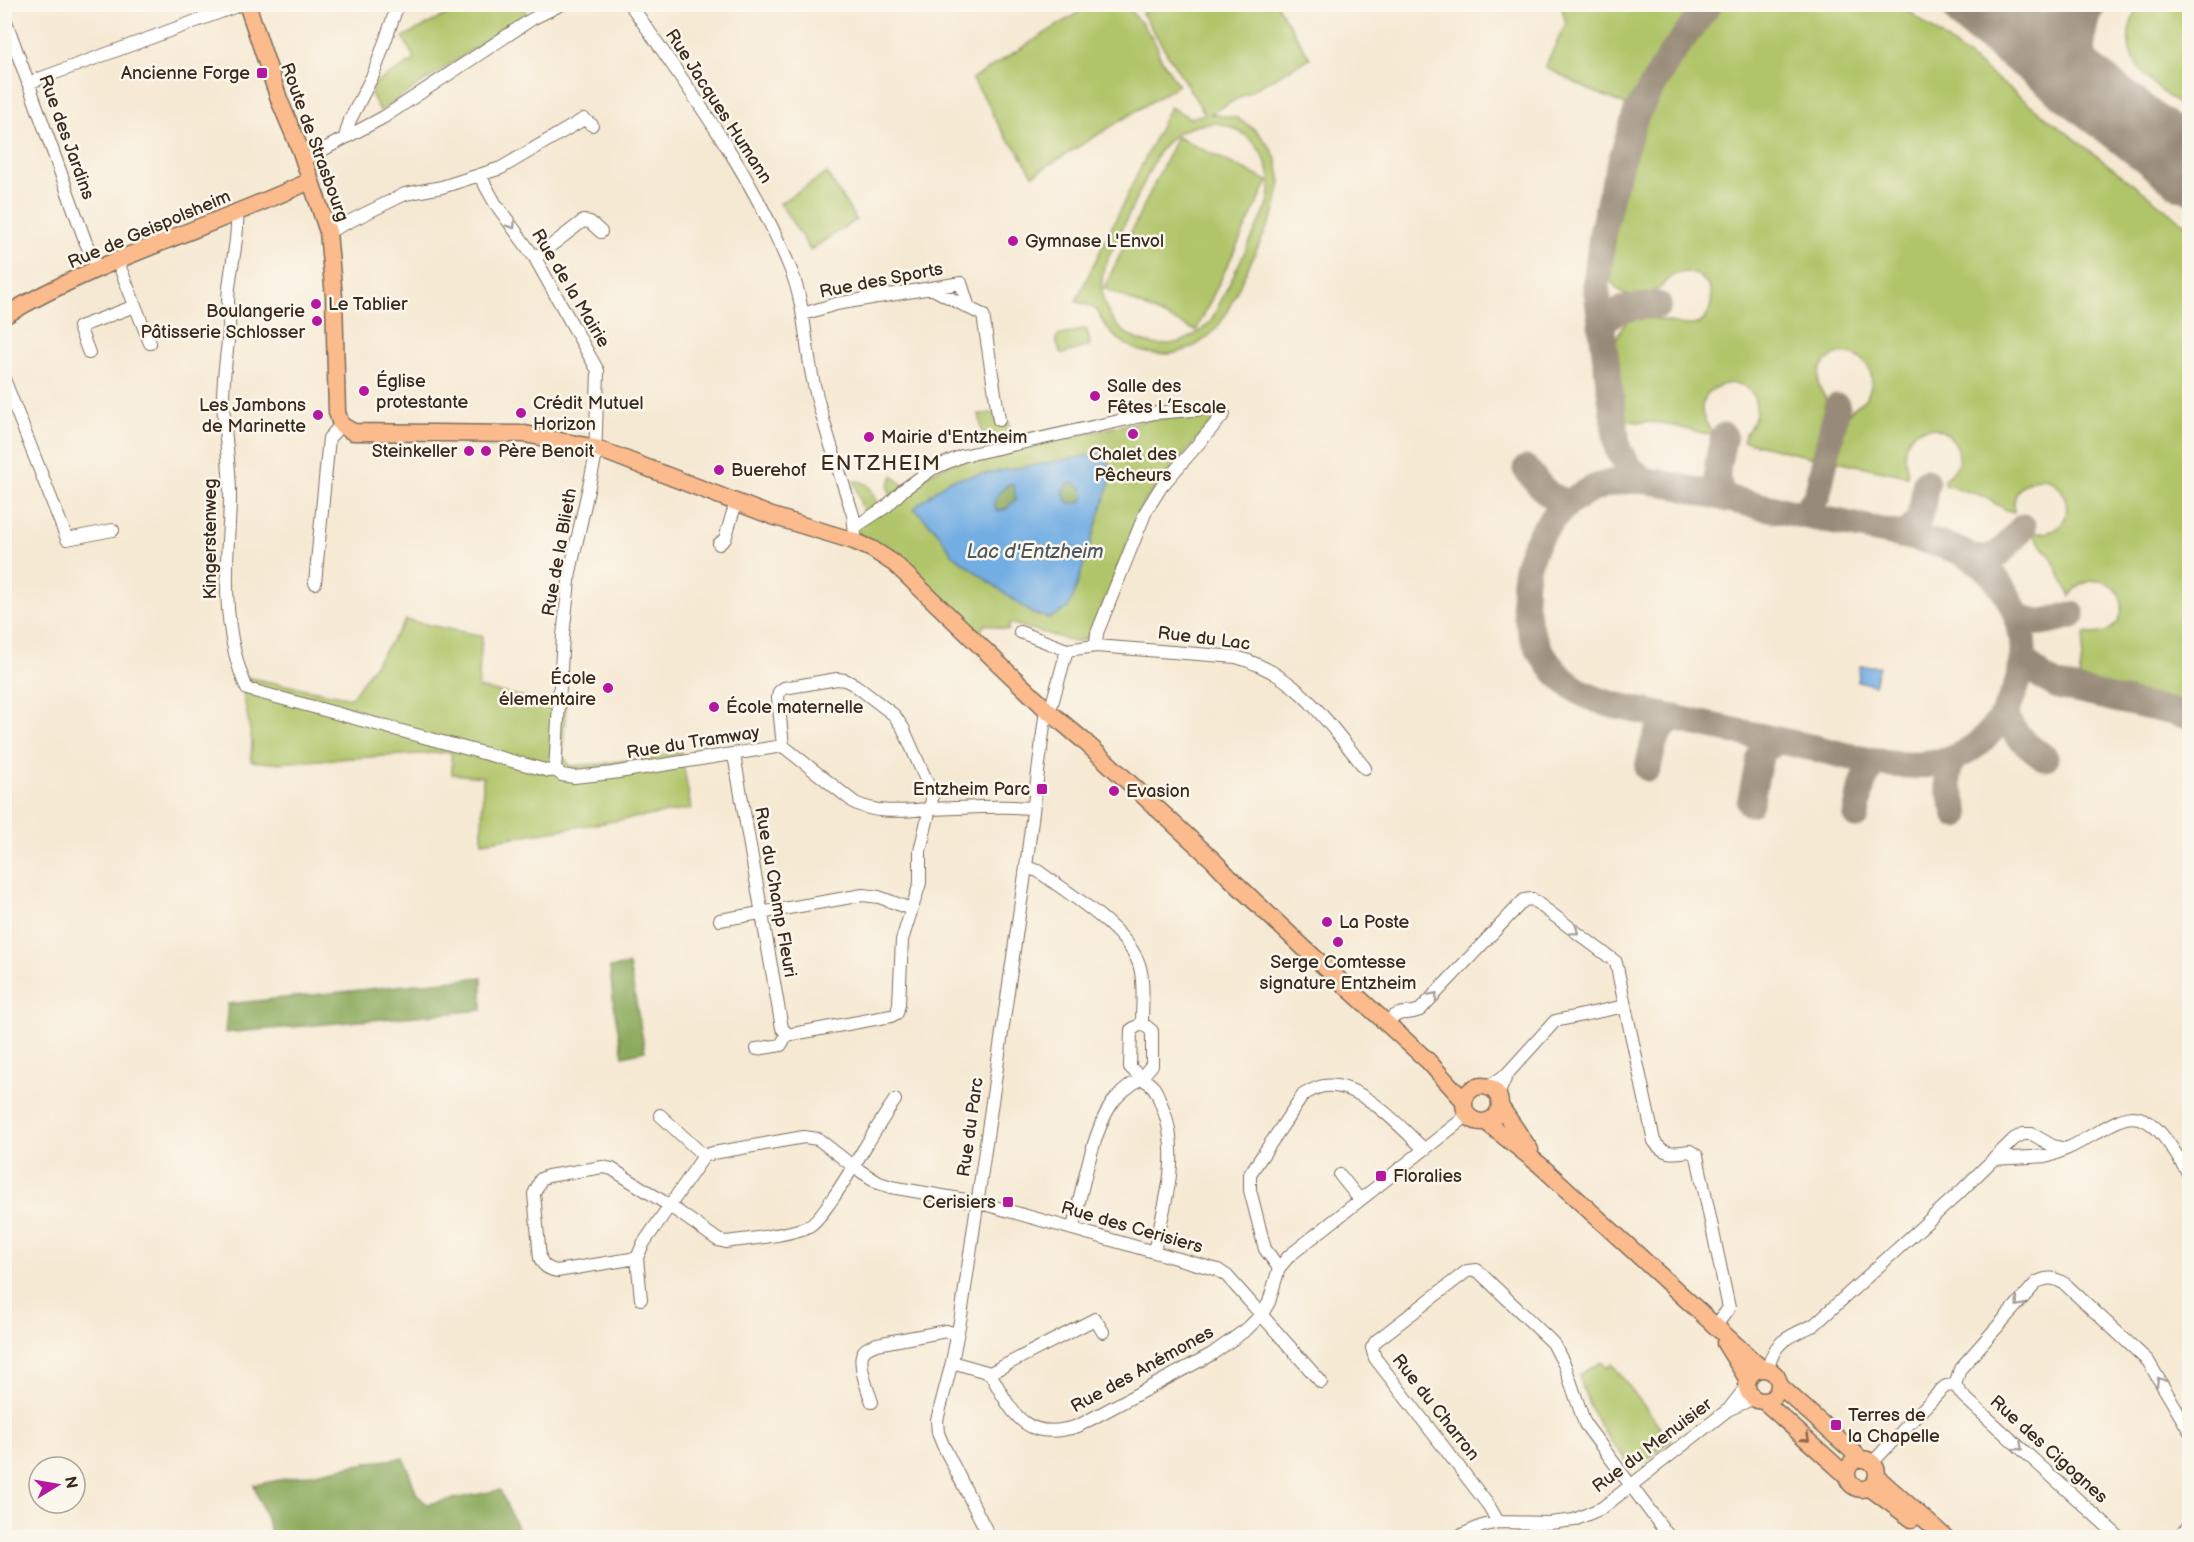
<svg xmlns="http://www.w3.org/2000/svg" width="2194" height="1542" font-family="'Balsamiq Sans',sans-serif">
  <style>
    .green { fill: #b0c569; stroke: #767844; stroke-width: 1.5; fill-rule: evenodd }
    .forest { fill: #8caa5d; stroke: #646a3e; stroke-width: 1.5 }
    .water { fill: #72ade3; stroke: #566c80; stroke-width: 1.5; fill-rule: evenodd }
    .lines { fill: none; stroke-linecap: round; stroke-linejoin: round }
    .taxiway { stroke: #988a78; stroke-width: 27 }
    .runway { stroke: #988a78; stroke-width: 68 }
    .minor-casing { stroke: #7c6d5d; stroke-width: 14 }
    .major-casing { stroke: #7c6d5d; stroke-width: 19 }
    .minor { stroke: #fff; stroke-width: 12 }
    .major { stroke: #fbbb8c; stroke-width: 16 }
    .oneway { stroke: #a79f9a }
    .oneway2 { stroke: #916b50 }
    .poi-dot { fill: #b5179e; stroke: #fbf7ec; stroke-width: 2 }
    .labels { text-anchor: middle; stroke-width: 5; stroke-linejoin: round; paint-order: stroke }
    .poi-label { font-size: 18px; fill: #3b2a1e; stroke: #fbf7ec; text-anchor: start }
    .street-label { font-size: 18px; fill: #3b2a1e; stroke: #fbf7ec }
    .water-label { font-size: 20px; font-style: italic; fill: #4e5863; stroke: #fbf7ec }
    .quarter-label { font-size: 21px; letter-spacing: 1.5px; fill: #3b2a1e; stroke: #fbf7ec }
  </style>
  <rect width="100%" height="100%" fill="#fbf7ec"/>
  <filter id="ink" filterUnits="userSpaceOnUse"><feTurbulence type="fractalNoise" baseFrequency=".0167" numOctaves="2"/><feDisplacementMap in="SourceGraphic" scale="12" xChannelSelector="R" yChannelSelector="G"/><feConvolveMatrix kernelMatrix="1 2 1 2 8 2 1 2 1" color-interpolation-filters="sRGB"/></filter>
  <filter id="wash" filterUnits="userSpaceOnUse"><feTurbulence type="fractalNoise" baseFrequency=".008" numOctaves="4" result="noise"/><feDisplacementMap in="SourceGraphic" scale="24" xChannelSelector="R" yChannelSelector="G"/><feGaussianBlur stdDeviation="1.35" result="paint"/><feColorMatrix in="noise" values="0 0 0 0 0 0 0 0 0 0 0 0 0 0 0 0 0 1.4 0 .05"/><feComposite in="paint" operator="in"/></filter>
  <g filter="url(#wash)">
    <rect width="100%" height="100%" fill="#f6e9d3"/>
    <path class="green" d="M1127,4L1135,17L1142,23L1157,46L1159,55L1178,85L1033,175L1015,146L1008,140L993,116L991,108L972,79L1090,5Z
      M1157,4L1277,5L1310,58L1210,114L1237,118L1257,131L1272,150L1277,162L1281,182L1275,211L1226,314C1205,353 1157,368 1120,340C1112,335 1106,327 1101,319C1100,317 1100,313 1097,311C1093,306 1082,304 1076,301L1170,107L1190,118L1205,114L1142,13ZM1217,123C1257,132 1279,167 1267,207L1211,321C1165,372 1088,334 1104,267L1157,155C1171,132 1191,124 1217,123Z
      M465,5H523L527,13L380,111L371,94L375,83L415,60L403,37Z
      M1561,5V4L1694,5L1667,40L1628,106L1587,89L1545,67L1566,23Z
      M1721,5H1901L2189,227V703L2079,680L2085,633C2096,635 2107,634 2115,625C2140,597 2095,559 2070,596L2051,557L2031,532C2089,543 2068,457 2026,483C2015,490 2013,500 2014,512L2006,510L1983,496L1944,485V479C1987,453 1926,401 1906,444C1901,456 1909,465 1907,476L1837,461C1840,448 1841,428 1847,416C1852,407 1861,405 1866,397C1875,385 1873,369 1862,360C1845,346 1819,357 1818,379C1817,390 1827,396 1827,404C1828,421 1821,442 1815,458L1743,441C1746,429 1758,421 1756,407C1752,361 1675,389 1712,431L1711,435L1662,423L1624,421L1614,353C1623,271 1700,363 1711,304C1715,283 1693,265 1673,275C1667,278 1665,283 1661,287C1657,291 1649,293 1644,294C1628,297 1618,294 1610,279L1619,208L1645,124L1682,56Z
      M2140,5H2189V113C2154,85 2106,56 2140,5Z
      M1177,137L1268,181L1196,331L1104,288Z
      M827,173L856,220L810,250L780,203Z
      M1084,329L1087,330L1090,344L1089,346L1063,354L1060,352L1056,339L1058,336Z
      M995,413L997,423L1009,422L1010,437L984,443L979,414Z
      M1217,416L1143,503L1109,592L1086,639L1075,642L1010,623L1008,630L986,624L976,635L859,537L858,522L864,515L854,481C870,480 874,494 878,506L893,494L890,493L888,486L893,476L904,486L949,464L1155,418ZM914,508L1074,595L953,555L937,531Z
      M406,620L482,636L478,688L566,705L562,756L570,766L603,764L681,752L691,809L482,842L483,777L452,774L451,752L272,763L251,761L252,741L240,676L351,698Z
      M1602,1362L1606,1368L1612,1364L1671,1441L1642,1463H1638L1636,1460L1630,1465C1605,1436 1589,1413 1579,1375Z"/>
    <path class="forest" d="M1063 493a11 11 0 1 1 22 0a11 11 0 1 1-22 0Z
      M1010,484L1016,489C1018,501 1009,509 997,511C991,501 1000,489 1010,484Z
      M629,965L645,1051L623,1056L614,1008L610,968Z
      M482,977V1010L225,1033L228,1004Z
      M404,1458L417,1495L427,1504L500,1490L521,1537H273L254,1485L371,1462Z"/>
    <path class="water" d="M1107,452L1111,479L1074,595L1067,609L1050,618L1033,614L953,555L937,531L914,508L949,480ZM1074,483L1083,489L1084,497L1081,502L1069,503L1064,495L1063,490L1068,484ZM1007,485L1010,484L1014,486L1016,499L1006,509L997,511C991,501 999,493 1007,485Z
      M1860,666H1879L1874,685L1857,681Z"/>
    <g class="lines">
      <path class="taxiway" d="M2093,4C2073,39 2083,76 2107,105
        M1990,15C1999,18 2008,23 2017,25C2043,30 2069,21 2089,4
        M1601,328C1611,304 1636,308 1658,305
        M1724,436C1719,459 1710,480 1727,499
        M1526,469C1539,484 1550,503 1572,501
        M1643,480L1629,467L1618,450L1596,285L1602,234L1613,186L1636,114L1670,56L1709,4
        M1798,513L1807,509L1817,496L1837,407
        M1902,535C1924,526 1922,503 1926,482
        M1973,558C2000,562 2007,545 2023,527
        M2016,614C2034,629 2051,620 2072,615
        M2023,658C2016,704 1989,751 1940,762C1899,772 1854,757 1814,748C1747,734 1680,719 1613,705C1600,701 1587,697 1576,689C1516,649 1506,564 1558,513C1576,495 1597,484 1622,481C1658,477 1694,492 1729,499C1795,514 1862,527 1929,541C1944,546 1959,549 1972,558C2004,578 2025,621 2023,658C2033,671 2043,679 2058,686L2190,716
        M2006,711C2009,733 2028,745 2045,758
        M1953,758C1942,777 1951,795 1957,815
        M1648,768C1654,745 1652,730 1676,718
        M1750,803L1760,756L1764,750L1778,741
        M1856,815C1861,793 1859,775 1880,762"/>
      <path class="runway" d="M1977,4L2190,169"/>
    </g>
  </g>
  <g filter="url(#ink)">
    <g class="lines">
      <g class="minor-casing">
        <path id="minor" d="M630,4C689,89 754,176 792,273C806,310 805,350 815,389C825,431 840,473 853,515L855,534
          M4,16L86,243L98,269
          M28,83L242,4
          M345,137L350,120L374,73L398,4
          M304,160L384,117L532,19L562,4
          M480,176L495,203L535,258L598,371L595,459L570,572L563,636L555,770
          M237,214C239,245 228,273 228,304C228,313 230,323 229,331C227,354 223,376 223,400C224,432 230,463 230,495C230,520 227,544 227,568C226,608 231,653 247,689L549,771L555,770
          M328,232L405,194L442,187L501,168L584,119L592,125
          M535,258L583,221L590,222L601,232
          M117,260L150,343
          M931,288L969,308
          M803,314L836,304L961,283L969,308L983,315L999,420
          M89,353L79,327L135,306
          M4,379L67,539L113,530
          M855,527L887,506L903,490L932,469L962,456L1155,413L1217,408L1224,414L1161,487L1146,511L1097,633L1096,646
          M719,544L725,539L736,502
          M315,583L329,438L341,425
          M1020,632L1067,650L1096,646L1236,657C1298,674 1326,721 1365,768
          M734,755L782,1028L787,1034H793L891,1016L897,1013L899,1004L902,940L920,883V851L932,799L930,789L903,728L894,715L855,685L845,680L837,679L784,688L779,692L778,698L783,746
          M555,770L562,775L574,777L612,773L783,746L855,803C880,815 904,810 932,809C965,808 1000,805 1033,808
          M1026,867L1038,871C1069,894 1135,933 1141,972C1144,988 1142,1007 1142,1023
          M720,920L863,895L879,897L911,909
          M1142,1023L1152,1031V1065L1141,1078L1130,1067L1131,1030Z
          M1385,1023C1404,1007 1403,1017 1420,1010L1524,900L1532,899L1616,962L1625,1006
          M757,1049L781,1045L787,1034
          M1488,1087L1507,1074L1555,1021L1625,1006L1654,1141C1664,1156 1674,1153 1690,1151L1697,1156L1729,1308L1715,1327
          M1498,1095L1507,1074
          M660,1115L704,1156
          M1993,1159L2049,1156L2066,1149
          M1340,1175L1360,1200
          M1073,1228C1081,1194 1093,1129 1113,1102C1120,1092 1131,1085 1141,1078C1156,1086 1156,1091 1162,1106C1182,1154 1165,1203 1154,1251
          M637,1258L557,1271C548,1269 543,1266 540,1258L534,1194L541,1179L548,1176L603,1167L612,1169L670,1206L718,1240L726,1242C747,1239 792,1235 809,1226C819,1220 826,1207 833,1198C855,1166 873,1132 895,1100
          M1279,1268L1265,1249L1250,1190V1174L1303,1095C1310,1091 1316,1087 1324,1086C1361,1081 1400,1127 1424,1149
          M641,1299L637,1258L643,1244L704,1156L713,1153L804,1137L818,1139L854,1167L879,1183L891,1187L977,1202L1218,1270L1227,1276L1321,1382
          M952,1362L990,1373C1013,1414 1025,1443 1078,1426L1212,1354L1247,1329L1262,1314L1269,1302L1279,1268L1289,1256L1468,1115
          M1768,1370C1773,1341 1789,1336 1814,1325L1959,1193L2014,1139L2023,1134H2032L2053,1146L2066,1149C2085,1141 2101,1128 2120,1120C2153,1105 2174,1153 2190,1176
          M990,1373L1095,1319L1103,1332
          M872,1402C868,1392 859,1366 862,1355C864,1348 871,1346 877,1344L946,1331L957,1334
          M1730,1409L1754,1398
          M1872,1463L1941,1390L1946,1386L1955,1385
          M1498,1522L1489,1506L1375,1358L1372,1348L1376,1341L1467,1271L1477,1270L1553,1343L1565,1366L1585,1424L1670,1538
          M1457,1537L1482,1526L1498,1522L1550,1523L1574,1520L1602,1508L1729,1409L1747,1386
          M990,1538L943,1445L938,1433L937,1420L952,1362L961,1316L1026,867L1046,709L1052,704L1067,650
          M2120,1538L1963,1396L1955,1385L1960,1369L2037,1282C2049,1276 2055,1278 2065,1284L2148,1361L2190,1432
          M2177,1538L2190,1525"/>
      </g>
      <g class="major-casing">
        <path id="major" d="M247,4L280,102L300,149L328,232L334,297L337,412L341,425L353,432L525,434L596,448L772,516L854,541L872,549L895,564L1046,709L1084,741L1213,860L1230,878L1304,948L1428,1061L1464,1101
          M4,316C100,259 209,228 310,181
          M1464 1104a18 18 0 1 1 36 0a18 18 0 1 1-36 0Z
          M1500,1106L1530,1150
          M1486,1122L1540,1165L1762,1369
          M1725,1343L1748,1380
          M1747 1385a16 16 0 1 1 32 0a16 16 0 1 1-32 0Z
          M1779,1385L1861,1459
          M1764,1401L1847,1476
          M1847 1474a15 15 0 1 1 30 0a15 15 0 1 1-30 0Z
          M1877,1477L1946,1538
          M1870,1488L1912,1519"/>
      </g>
      <use href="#minor" class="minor"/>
      <use href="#major" class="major"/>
    </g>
    <defs><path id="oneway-chevron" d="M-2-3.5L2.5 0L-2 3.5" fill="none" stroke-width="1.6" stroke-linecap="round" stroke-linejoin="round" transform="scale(1.5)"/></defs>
    <g class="oneway">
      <use href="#oneway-chevron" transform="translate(512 225) rotate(54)"/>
      <use href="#oneway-chevron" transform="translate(1575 931) rotate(37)"/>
      <use href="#oneway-chevron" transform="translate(1434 996) rotate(-47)"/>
      <use href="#oneway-chevron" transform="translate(2019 1303) rotate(131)"/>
      <use href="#oneway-chevron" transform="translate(2160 1381) rotate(-120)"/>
      <use href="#oneway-chevron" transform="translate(2019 1447) rotate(42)"/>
    </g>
    <use class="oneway2" href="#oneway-chevron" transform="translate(1806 1438) rotate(42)"/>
  </g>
  <g class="poi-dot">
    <rect x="256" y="67" width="12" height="12" rx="3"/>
    <circle cx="1013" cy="241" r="6"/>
    <circle cx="316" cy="304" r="6"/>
    <circle cx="317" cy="321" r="6"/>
    <circle cx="364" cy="391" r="6"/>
    <circle cx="1095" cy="396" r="6"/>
    <circle cx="521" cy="413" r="6"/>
    <circle cx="318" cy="415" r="6"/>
    <circle cx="1133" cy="434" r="6"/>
    <circle cx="869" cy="437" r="6"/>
    <circle cx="469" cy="451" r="6"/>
    <circle cx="486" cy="451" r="6"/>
    <circle cx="719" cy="470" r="6"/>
    <circle cx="608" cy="688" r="6"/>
    <circle cx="714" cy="707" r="6"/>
    <rect x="1036" y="783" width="12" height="12" rx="3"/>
    <circle cx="1114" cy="791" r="6"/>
    <circle cx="1327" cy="922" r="6"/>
    <circle cx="1338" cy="942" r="6"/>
    <rect x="1375" y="1170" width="12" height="12" rx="3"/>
    <rect x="1002" y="1196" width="12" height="12" rx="3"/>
    <rect x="1830" y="1419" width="12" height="12" rx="3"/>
  </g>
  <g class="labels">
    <g class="poi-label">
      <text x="250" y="79" text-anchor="end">Ancienne Forge</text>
      <text x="1025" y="247">Gymnase L'Envol</text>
      <text x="328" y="310">Le Tablier</text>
      <text x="305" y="317" text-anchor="end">Boulangerie<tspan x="305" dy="21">Pâtisserie Schlosser</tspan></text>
      <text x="376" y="387">Église<tspan x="376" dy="21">protestante</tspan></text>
      <text x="1107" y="392">Salle des<tspan x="1107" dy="21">Fêtes L’Escale</tspan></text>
      <text x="533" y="409">Crédit Mutuel<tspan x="533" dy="21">Horizon</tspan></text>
      <text x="306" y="411" text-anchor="end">Les Jambons<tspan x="306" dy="21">de Marinette</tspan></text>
      <text x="881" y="443">Mairie d'Entzheim</text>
      <text x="457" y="457" text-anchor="end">Steinkeller</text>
      <text x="498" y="457">Père Benoit</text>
      <text x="1133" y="460" text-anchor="middle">Chalet des<tspan x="1133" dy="21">Pêcheurs</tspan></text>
      <text x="731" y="476">Buerehof</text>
      <text x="596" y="684" text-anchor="end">École<tspan x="596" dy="21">élementaire</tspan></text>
      <text x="726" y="713">École maternelle</text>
      <text x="1030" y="795" text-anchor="end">Entzheim Parc</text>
      <text x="1126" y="797">Evasion</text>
      <text x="1339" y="928">La Poste</text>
      <text x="1338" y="968" text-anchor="middle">Serge Comtesse<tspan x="1338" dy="21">signature Entzheim</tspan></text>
      <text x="1393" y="1182">Floralies</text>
      <text x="996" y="1208" text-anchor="end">Cerisiers</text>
      <text x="1848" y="1421">Terres de<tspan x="1848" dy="21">la Chapelle</tspan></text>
    </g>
    <g class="street-label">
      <text transform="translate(719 106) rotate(57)" y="6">Rue Jacques Humann</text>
      <text transform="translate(67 137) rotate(70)" y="6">Rue des Jardins</text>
      <text transform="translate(315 142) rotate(70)" y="6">Route de Strasbourg</text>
      <text transform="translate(149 229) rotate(-23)" y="6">Rue de Geispolsheim</text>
      <text transform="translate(881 280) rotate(-11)" y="6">Rue des Sports</text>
      <text transform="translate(571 288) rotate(59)" y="6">Rue de la Mairie</text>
      <text transform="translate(210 539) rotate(-90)" y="6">Kingerstenweg</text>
      <text transform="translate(559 552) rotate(-80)" y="6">Rue de la Blieth</text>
      <text transform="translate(1204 638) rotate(7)" y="6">Rue du Lac</text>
      <text transform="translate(693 742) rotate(-9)" y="6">Rue du Tramway</text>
      <text transform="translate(776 892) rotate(80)" y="6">Rue du Champ Fleuri</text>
      <text transform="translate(970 1127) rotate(-82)" y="6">Rue du Parc</text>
      <text transform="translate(1132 1227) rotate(16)" y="6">Rue des Cerisiers</text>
      <text transform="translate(1142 1369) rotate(-29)" y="6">Rue des Anémones</text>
      <text transform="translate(1436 1407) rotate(52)" y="6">Rue du Charron</text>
      <text transform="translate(1652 1445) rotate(-37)" y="6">Rue du Menuisier</text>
      <text transform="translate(2049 1449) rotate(42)" y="6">Rue des Cigognes</text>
    </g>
    <g class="water-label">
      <text x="1035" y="558">Lac d'Entzheim</text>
    </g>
    <g class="quarter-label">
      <text x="881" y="470">ENTZHEIM</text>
    </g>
  </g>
  <rect width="2194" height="1542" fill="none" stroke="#fbf7ec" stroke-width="24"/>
  <g transform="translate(57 1485) rotate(79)"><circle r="28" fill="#fbf7ec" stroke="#aea59a" stroke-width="1.5"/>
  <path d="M0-4.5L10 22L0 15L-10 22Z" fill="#b5179e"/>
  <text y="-9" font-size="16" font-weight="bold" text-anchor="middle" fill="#3b2a1e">N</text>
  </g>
</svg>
